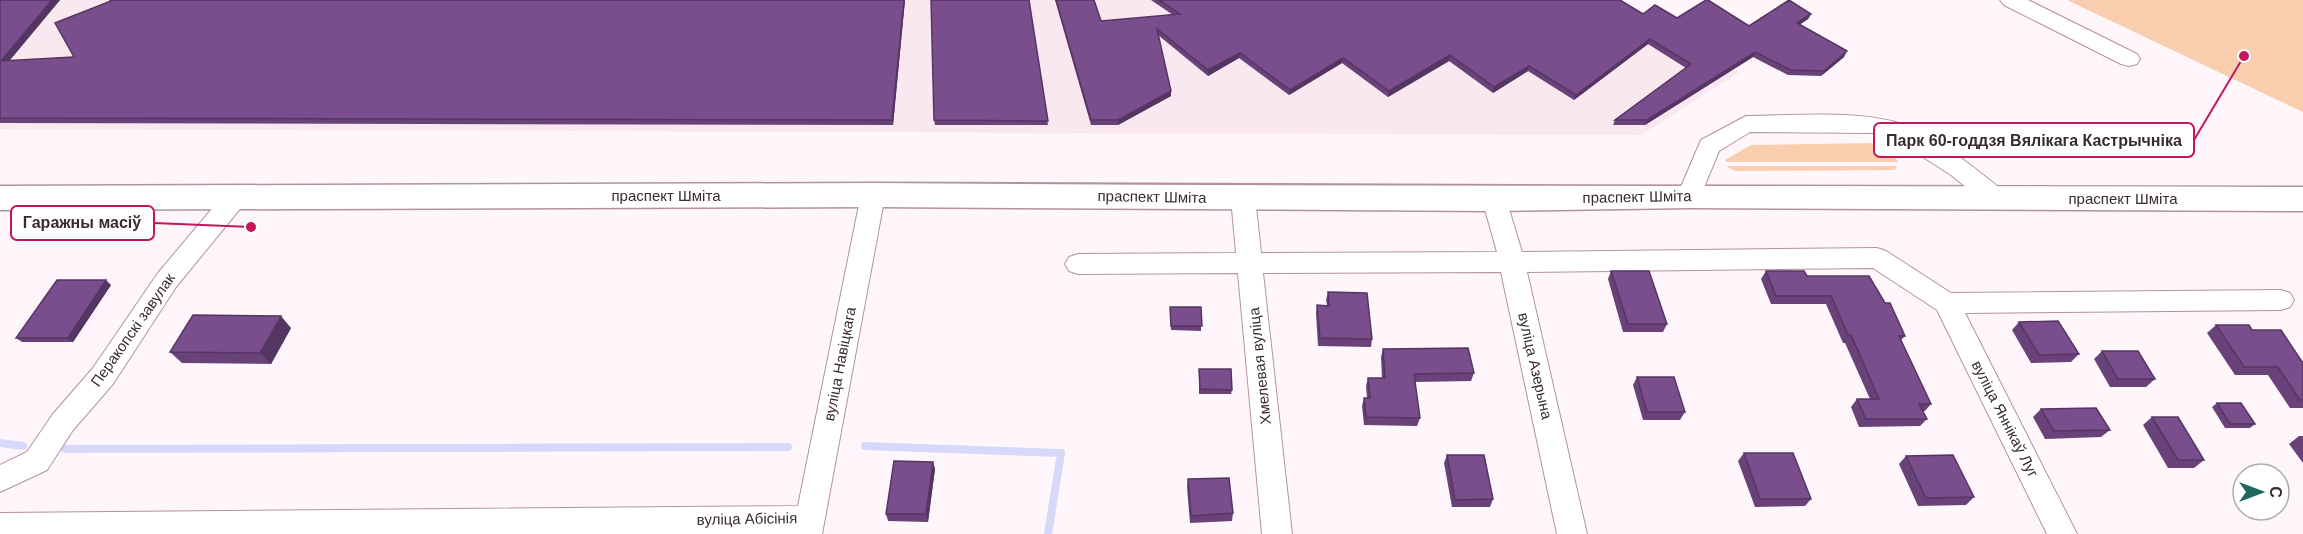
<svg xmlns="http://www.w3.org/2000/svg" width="2303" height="534" font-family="Arial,sans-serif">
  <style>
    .built { fill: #fae8f0 }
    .green { fill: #f9ceaf }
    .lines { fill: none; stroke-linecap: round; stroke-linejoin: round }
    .stream { stroke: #d6d9f9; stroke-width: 8 }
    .minor-casing { stroke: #b491a1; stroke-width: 2 }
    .primary-casing { stroke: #b491a1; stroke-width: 3 }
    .minor { fill: #fff; fill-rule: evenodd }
    .primary { fill: #fff; fill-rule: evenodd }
    .wall { fill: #694279 }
    .shaded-wall { fill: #553663 }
    .building { fill: #7a4d8d; stroke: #553663; stroke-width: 1.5 }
    .labels { text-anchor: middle; stroke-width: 6; stroke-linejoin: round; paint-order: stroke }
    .street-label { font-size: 15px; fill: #392b31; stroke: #fff }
    .leader { fill: none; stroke: #c2185b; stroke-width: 2 }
    .callout-dot { fill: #c2185b; stroke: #fff; stroke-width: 2 }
    .callout { fill: #fff; stroke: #c2185b; stroke-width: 2 }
    .callout-label { font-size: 16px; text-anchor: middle; font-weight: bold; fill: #392b31 }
  </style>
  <rect width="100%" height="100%" fill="#fef6fa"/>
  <path class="built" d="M0,0H1615L1740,72L1641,135L0,129Z"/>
  <path class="green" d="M2067,0H2303V112Z
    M1877,143L1892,151L1898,162H1726L1725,160L1751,145Z
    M1726,166H1897L1895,170L1735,171Z"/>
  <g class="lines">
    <path class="stream" d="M0,443L23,446
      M865,446L1061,453L1048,534
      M65,449L788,447"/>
    <g class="minor-casing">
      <path id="minor" d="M2000,0H2028L2137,54L2140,59L2137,64L2129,66L2121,64L2004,5Z
        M1746,116C1795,116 1871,108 1915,129C1947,145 1977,170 2006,193L2009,199L2006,205L1997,208L1988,205L1951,175L1898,141L1873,133L1750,132L1719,151L1698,202L1689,205L1680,202L1677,196L1701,140Z
        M873,186L882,189L885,195L822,534H0V513L798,506L861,195L864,189Z
        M235,189L244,192L247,198L244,204L176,287L113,384L73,430L47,470L0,492V465L27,452L53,414L93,368L158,273L226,192Z
        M1243,189L1252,192L1255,198L1261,253L1497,252L1482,199L1485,193L1494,190L1503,193L1506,199L1522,252L1877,248L1886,251L1951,293L2281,290L2290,293L2294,300L2290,307L2281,310L1965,313L2077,534H2047L1937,310L1873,268L1527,272L1587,534H1557L1501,272L1263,273L1292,534H1262L1238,273L1078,274L1069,271L1065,264L1069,257L1078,254L1236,253L1231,198L1234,192Z"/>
    </g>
    <g class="primary-casing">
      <path id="primary" d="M873,183C1350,187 1826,185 2303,187V211L1689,208L1494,211L873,207L0,210V186Z"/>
    </g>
    <use href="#minor" class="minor"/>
    <use href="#primary" class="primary"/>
  </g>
  <path class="wall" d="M0,0H60L9,61L905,0L893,125L0,123Z
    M1029,0L1048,125H935L934,120Z
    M1055,0H1094L1101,21L1173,15L1151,0H1620L1643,14L1749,26L1811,14L1808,19L1800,24L1844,57L1821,76L1788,75L1753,57L1645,125H1613L1615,120L1686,68L1648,44L1574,100L1528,71L1493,93L1449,61L1388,97L1342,63L1289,95L1239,58L1208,76L1158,35L1171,91V96L1118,125H1091Z
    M1611,271L1667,324L1663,332H1623L1608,279Z
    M1766,271L1807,276L1885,303L1905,336L1901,340L1931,404L1925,411H1923L1927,419L1920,426L1859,427L1851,407L1857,399H1870L1845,343H1843L1826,304H1771L1761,279Z
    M111,285L73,342H22L16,338Z
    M1328,292L1372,339L1371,347L1318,346L1316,313L1317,305H1327L1326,300Z
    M1170,307H1201V331L1171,330Z
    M2019,322L2079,354L2071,362L2031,363L2012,330Z
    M2216,325L2252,330L2303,363V408H2290L2268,375H2235L2207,333Z
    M291,328L271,364L182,363L170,352Z
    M1383,349L1474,373L1471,381L1415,382L1420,418L1417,426L1364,425L1362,406L1364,398H1367L1366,386L1368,378H1382L1381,357Z
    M2102,351L2155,379L2146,387H2110L2094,359Z
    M1199,369L1232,390L1231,394H1199Z
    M1637,377L1685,412L1680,420H1643L1633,385Z
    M2217,403L2255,424L2250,428H2225L2212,407Z
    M2041,409L2110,430L2101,437L2045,439L2033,417Z
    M2152,417L2204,460L2194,468H2168L2143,425Z
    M2299,436H2303V463L2289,444Z
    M1744,453L1811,499L1805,506L1755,507L1738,461Z
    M1447,455L1493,499L1490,507H1452L1444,463Z
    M1906,456L1974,497L1966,505L1918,506L1899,464Z
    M933,462L935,469L928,522L888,521L886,514Z
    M1188,479L1233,513L1232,521L1190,523L1187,487Z"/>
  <path class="shaded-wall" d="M52,0H60L5,66L1,61Z
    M904,0H905L893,125L892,120Z
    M1811,14L1808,19L1795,28L1797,23Z
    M1650,39L1648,44L1574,100L1576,95Z
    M1847,51L1844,57L1821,76L1824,71Z
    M1755,52L1753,57L1645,125L1647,120Z
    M1240,53L1239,58L1208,76V70Z
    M1450,55L1449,61L1388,97L1389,91Z
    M1343,58L1342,63L1289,95L1290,90Z
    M1529,66L1528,71L1493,93L1494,87Z
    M1171,91V96L1118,125V120Z
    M106,280L111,285L73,342L68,338Z
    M281,316L291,328L271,364L260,353Z
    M933,462L935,469L928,522L926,514Z"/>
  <path class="building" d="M0,0H52L1,61L74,57L55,23L111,1L110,0H904L892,120L0,118Z
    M931,0H1029L1048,121L934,120Z
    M1056,0H1094L1101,21L1180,14L1159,0H1620L1643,14L1655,5L1677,18L1706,0H1708L1749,26L1789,0L1811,14L1797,23L1847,51L1824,71L1791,70L1755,52L1647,120H1615L1691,64L1650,39L1576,95L1529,66L1494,87L1450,55L1389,91L1343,58L1290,90L1240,53L1208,70L1157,29L1171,91L1118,120H1091Z
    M1611,271H1649L1667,324H1628Z
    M1766,271H1804L1807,276H1869L1885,303H1890L1905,336H1899L1931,404H1919L1927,419H1866L1857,399H1879L1851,335H1848L1831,296H1776Z
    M57,280H106L68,338H16Z
    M1328,292L1367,293L1372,339L1320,338L1317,305L1329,306Z
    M1170,307H1201L1202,326H1171Z
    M193,315L281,316L260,353L170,352Z
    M2058,321L2079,354L2039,355L2019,322Z
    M2216,325H2249L2252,330H2281L2303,363V400H2300L2278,367H2244Z
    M1468,348L1474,373L1414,374L1420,418L1366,417L1364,398H1370L1368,378H1385L1383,349Z
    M2102,351H2138L2155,379H2118Z
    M1199,369H1231L1232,390L1200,389Z
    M1637,377H1674L1685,412H1647Z
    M2217,403H2241L2255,424H2230Z
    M2096,408L2110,430L2054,431L2041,409Z
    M2152,417H2178L2204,460H2178Z
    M1744,453H1793L1811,499H1760Z
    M1447,455H1484L1493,499L1455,500Z
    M1953,455L1974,497L1926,498L1906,456Z
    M894,461L933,462L926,514H886Z
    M1229,478L1233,513L1191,516L1188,479Z"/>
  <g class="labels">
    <g class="street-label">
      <text x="666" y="201">праспект Шміта</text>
      <text transform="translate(1152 197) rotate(1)" y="5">праспект Шміта</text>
      <text transform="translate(1637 197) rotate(-1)" y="5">праспект Шміта</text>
      <text x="2123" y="204">праспект Шміта</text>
      <text transform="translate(133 330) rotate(-55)" y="5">Перакопскі завулак</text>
      <text transform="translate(840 364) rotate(-79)" y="5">вуліца Навіцкага</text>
      <text transform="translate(1260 366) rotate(-96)" y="5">Хмелевая вуліца</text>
      <text transform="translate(1535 366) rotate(77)" y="5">вуліца Азерына</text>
      <text transform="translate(2005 419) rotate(63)" y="5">вуліца Яннікаў Луг</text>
      <text transform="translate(747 519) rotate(-1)" y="5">вуліца Абісінія</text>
    </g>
  </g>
  <path class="leader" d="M2244 56L2194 140M251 227L154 223"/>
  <g class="callout-dot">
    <circle cx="2244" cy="56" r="6"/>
    <circle cx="251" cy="227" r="6"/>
  </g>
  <g class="callout">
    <rect x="1874" y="123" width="320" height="34" rx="6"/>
    <rect x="11" y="206" width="143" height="34" rx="6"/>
  </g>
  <g class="callout-label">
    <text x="2034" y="146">Парк 60-годдзя Вялікага Кастрычніка</text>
    <text x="82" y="228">Гаражны масіў</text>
  </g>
  <g transform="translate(2261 492) rotate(90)"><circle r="28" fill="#ffffff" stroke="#b0aaad" stroke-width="1.5"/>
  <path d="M0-4.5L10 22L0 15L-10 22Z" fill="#21675b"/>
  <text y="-9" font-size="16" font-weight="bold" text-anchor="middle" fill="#392b31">С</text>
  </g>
</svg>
